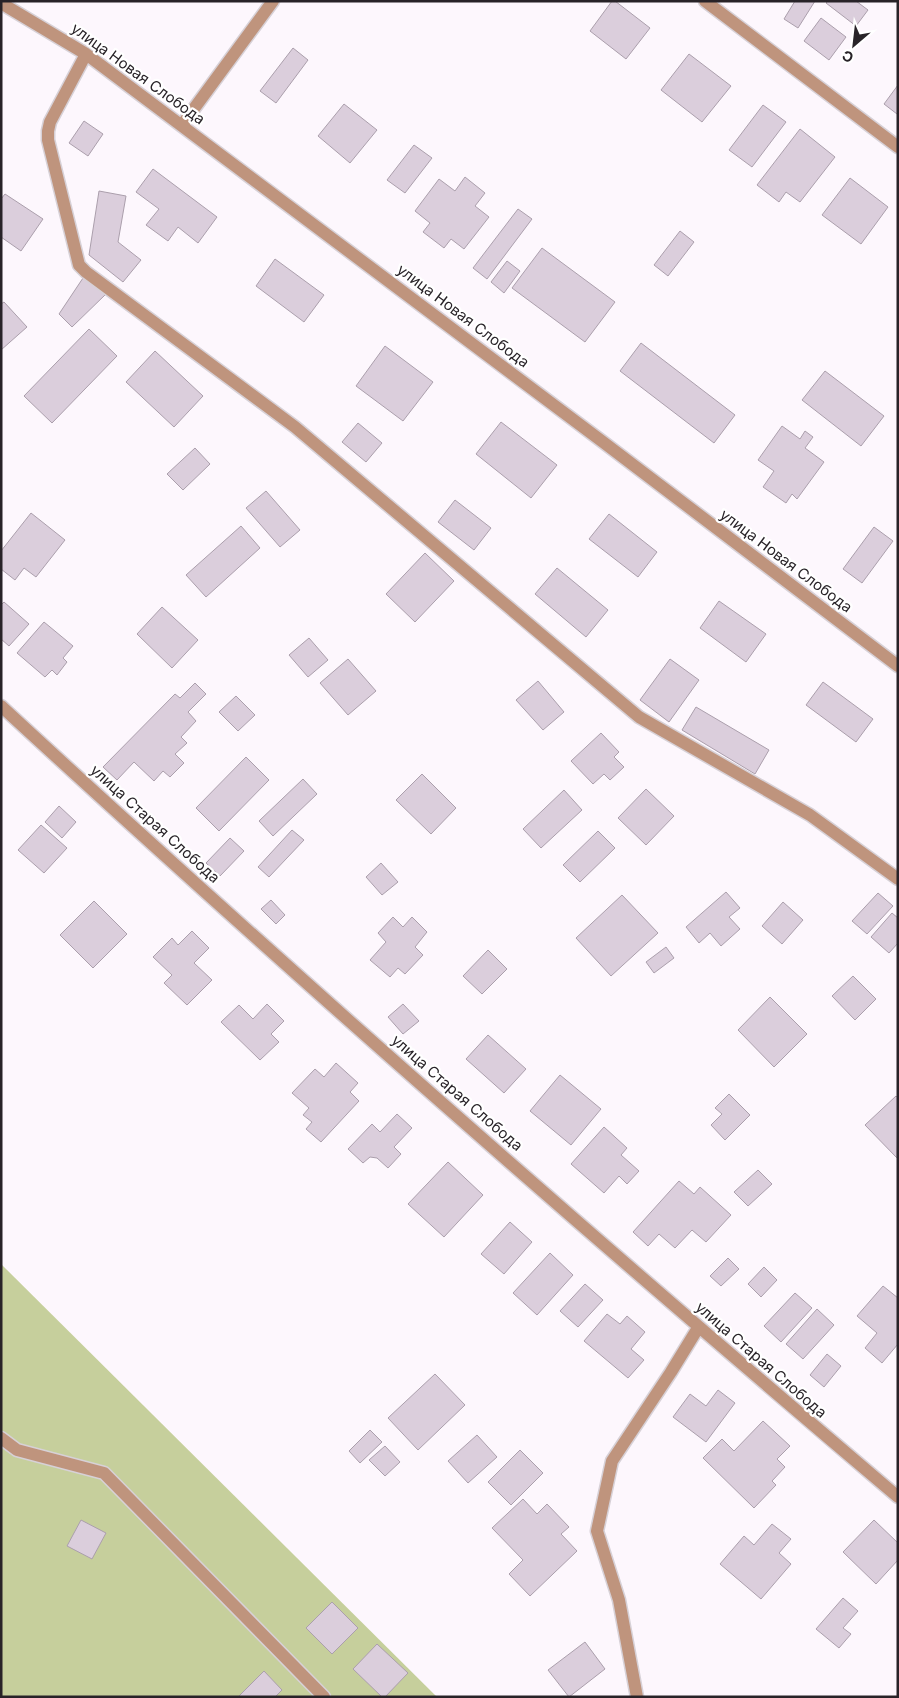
<svg xmlns="http://www.w3.org/2000/svg" width="899" height="1698" font-family="Inter,sans-serif">
  <style>
    .green { fill: #c6cf9c }
    .building { fill: #dbcedc; stroke: #ab9fac }
    .lines { fill: none; stroke-linecap: round; stroke-linejoin: round }
    .minor-casing { stroke: #d7d1d7; stroke-width: 15 }
    .minor { stroke: #bf947d; stroke-width: 12 }
    .labels { text-anchor: middle; stroke-width: 4.5; stroke-linejoin: round; paint-order: stroke }
    .street-label { font-size: 15px; fill: #282328; stroke: #fff }
  </style>
  <rect width="100%" height="100%" fill="#fdf7fd"/>
  <path class="green" d="M1,1264L437,1697H1Z"/>
  <path class="building" d="M612,1H615L650,28L626,59L590,31Z
    M795,1H815L798,28L784,19Z
    M828,1H856L868,10L856,26L826,3Z
    M821,18L846,37L829,60L804,41Z
    M293,48L308,60L276,103L260,91Z
    M689,54L731,86L702,122L661,90Z
    M898,85V113L897,114L884,104Z
    M344,104L377,130L350,163L318,136Z
    M763,105L786,122L752,167L729,150Z
    M84,121L103,134L88,156L69,143Z
    M800,129L835,157L800,202L786,192L779,202L757,185Z
    M414,145L432,158L405,193L387,180Z
    M153,169L217,217L198,243L178,227L168,241L146,225L159,209L136,192Z
    M465,177L485,193L475,206L489,217L464,249L451,239L444,248L423,232L430,223L415,211L439,179L455,191Z
    M850,178L888,207L861,244L822,215Z
    M99,191L126,196L118,242L141,260L123,282L89,255Z
    M5,194L43,219L21,251L1,237V199Z
    M518,209L532,219L487,279L473,268Z
    M680,231L694,242L668,276L654,265Z
    M542,248L615,302L585,342L512,288Z
    M275,259L324,295L304,322L256,286Z
    M507,261L520,271L504,293L491,282Z
    M85,275L106,294L72,327L59,314Z
    M4,302L27,327L1,350V304Z
    M89,329L117,356L52,423L24,396Z
    M641,343L735,415L714,443L620,371Z
    M385,346L433,382L403,421L356,386Z
    M155,351L203,396L174,427L126,382Z
    M825,371L884,416L861,446L802,400Z
    M501,422L557,465L531,498L476,454Z
    M358,423L382,443L366,462L342,442Z
    M782,426L800,439L805,431L813,437L805,448L824,462L797,499L792,494L786,503L763,487L774,471L758,460Z
    M195,448L210,464L183,490L167,474Z
    M266,491L300,530L280,547L246,508Z
    M455,500L491,528L474,550L438,522Z
    M31,513L65,540L36,577L24,568L15,580L1,569V551Z
    M609,514L657,552L638,577L589,539Z
    M241,526L260,548L206,597L186,575Z
    M874,527L893,541L862,583L843,569Z
    M425,553L454,581L415,622L386,594Z
    M557,568L608,610L586,637L535,594Z
    M719,601L766,634L746,662L700,628Z
    M4,602L29,624L9,646L1,639V605Z
    M162,607L198,640L172,668L137,634Z
    M44,622L73,646L63,658L67,662L57,675L52,670L45,677L17,653Z
    M309,638L328,660L308,677L289,655Z
    M348,659L376,691L348,715L320,683Z
    M670,659L699,680L669,722L640,700Z
    M538,681L564,712L543,730L516,700Z
    M823,682L873,719L856,742L806,705Z
    M195,683L206,694L188,712L196,721L181,737L187,743L175,754L184,763L170,777L163,771L154,781L134,762L117,780L103,767L175,694L180,698Z
    M236,696L255,715L238,731L219,712Z
    M696,707L769,750L755,774L682,730Z
    M601,733L619,752L614,757L624,767L610,780L604,774L593,784L571,761Z
    M246,757L269,780L219,831L196,808Z
    M422,774L456,808L431,834L396,800Z
    M303,779L317,794L273,836L259,821Z
    M646,789L674,816L646,845L618,818Z
    M564,790L582,810L541,848L523,829Z
    M59,806L76,822L62,838L45,822Z
    M41,825L67,848L44,873L18,850Z
    M292,830L304,840L269,877L258,867Z
    M598,831L615,848L580,882L563,865Z
    M230,838L244,851L220,876L206,863Z
    M381,863L398,882L382,895L366,877Z
    M726,892L740,908L729,917L740,929L721,946L710,933L699,943L686,927Z
    M878,893L893,906L867,934L852,921Z
    M622,895L658,933L611,976L576,938Z
    M271,900L285,915L276,924L261,909Z
    M94,901L127,934L93,968L60,935Z
    M783,902L803,920L782,944L762,926Z
    M892,913L898,918V943L889,953L871,937Z
    M393,917L403,927L412,917L427,932L415,947L423,955L405,974L398,968L390,977L370,960L386,942L378,933Z
    M192,931L209,948L194,963L212,980L187,1005L164,983L172,975L153,957L172,938L178,945Z
    M666,947L674,958L654,973L646,962Z
    M488,950L507,969L482,994L463,976Z
    M853,976L876,999L855,1020L832,996Z
    M770,997L807,1034L774,1067L738,1030Z
    M267,1004L284,1021L271,1034L279,1042L260,1060L221,1022L239,1005L253,1019Z
    M403,1004L419,1021L403,1034L388,1017Z
    M488,1035L526,1069L504,1093L466,1059Z
    M336,1063L358,1083L350,1092L359,1101L321,1142L306,1129L312,1122L303,1115L309,1108L292,1093L315,1069L324,1077Z
    M560,1075L601,1109L571,1145L530,1111Z
    M729,1094L750,1115L725,1140L711,1125L722,1114L715,1108Z
    M896,1096L898,1098L897,1158L865,1125Z
    M397,1114L412,1128L394,1147L401,1154L388,1168L377,1158L370,1157L363,1163L348,1149L372,1124L380,1132Z
    M604,1127L627,1148L621,1155L639,1171L627,1184L619,1176L604,1193L571,1164Z
    M448,1162L483,1195L444,1237L408,1204Z
    M758,1170L772,1184L748,1206L734,1192Z
    M679,1181L694,1194L700,1187L731,1215L706,1242L692,1230L675,1248L659,1234L648,1246L633,1232Z
    M510,1222L532,1242L504,1274L481,1254Z
    M550,1253L573,1275L537,1315L513,1293Z
    M728,1258L739,1269L721,1286L710,1276Z
    M764,1267L777,1280L761,1297L748,1284Z
    M585,1284L603,1300L578,1327L560,1311Z
    M883,1286L898,1298V1344L882,1363L865,1348L877,1333L857,1316Z
    M795,1293L812,1308L781,1342L764,1326Z
    M817,1309L834,1325L803,1359L786,1344Z
    M607,1314L620,1324L627,1316L645,1332L631,1349L644,1360L628,1378L584,1341Z
    M827,1354L841,1366L824,1387L810,1375Z
    M435,1374L465,1405L418,1450L388,1418Z
    M718,1390L735,1403L706,1442L673,1417L690,1394L706,1406Z
    M763,1421L790,1446L777,1459L785,1467L772,1481L776,1485L754,1508L703,1458L722,1439L734,1451Z
    M370,1430L382,1442L360,1463L349,1451Z
    M477,1435L497,1457L468,1483L448,1461Z
    M385,1446L400,1462L385,1476L369,1460Z
    M520,1450L543,1473L511,1505L488,1482Z
    M523,1499L537,1514L547,1504L569,1527L561,1534L577,1551L530,1596L509,1574L523,1560L492,1528Z
    M81,1520L106,1533L92,1559L67,1546Z
    M874,1520L898,1543V1560L876,1584L843,1552Z
    M772,1524L791,1539L779,1553L791,1564L761,1599L720,1564L744,1536L754,1545Z
    M843,1598L858,1611L843,1628L851,1634L839,1648L816,1629Z
    M332,1602L358,1628L332,1654L306,1628Z
    M585,1642L605,1669L569,1697L548,1670Z
    M377,1644L408,1673L385,1697H382L353,1669Z
    M264,1671L282,1690L275,1697H238Z"/>
  <g class="lines">
    <g class="minor-casing">
      <path id="minor" d="M705,1L898,147
        M1,3L86,54L603,442L898,666
        M86,54L50,122L48,131V140L79,265L86,272L295,427L639,717L810,815L898,879
        M182,125L273,1
        M1,706C294,976 594,1239 898,1497
        M1,1438L17,1450L104,1473L324,1697
        M637,1697L619,1600L597,1531L612,1461L671,1372L698,1328"/>
    </g>
    <use href="#minor" class="minor"/>
  </g>
  <g class="labels">
    <g class="street-label">
      <text transform="translate(138 74) rotate(36)" y="5">улица Новая Слобода</text>
      <text transform="translate(463 316) rotate(37)" y="5">улица Новая Слобода</text>
      <text transform="translate(786 561) rotate(37)" y="5">улица Новая Слобода</text>
      <text transform="translate(155 824) rotate(42)" y="5">улица Старая Слобода</text>
      <text transform="translate(457 1093) rotate(41)" y="5">улица Старая Слобода</text>
      <text transform="translate(761 1360) rotate(41)" y="5">улица Старая Слобода</text>
    </g>
  </g>
  <rect width="899" height="1698" fill="none" stroke="#282328" stroke-width="5"/>
  <g transform="translate(854 45) rotate(208)" stroke="#ffffff" stroke-width="4" paint-order="stroke">
  <path d="M0-4L9 19L0 12L-9 19Z" fill="#282328"/>
  <text y="-8" font-size="14" font-weight="bold" text-anchor="middle" fill="#282328">С</text>
  </g>
</svg>
